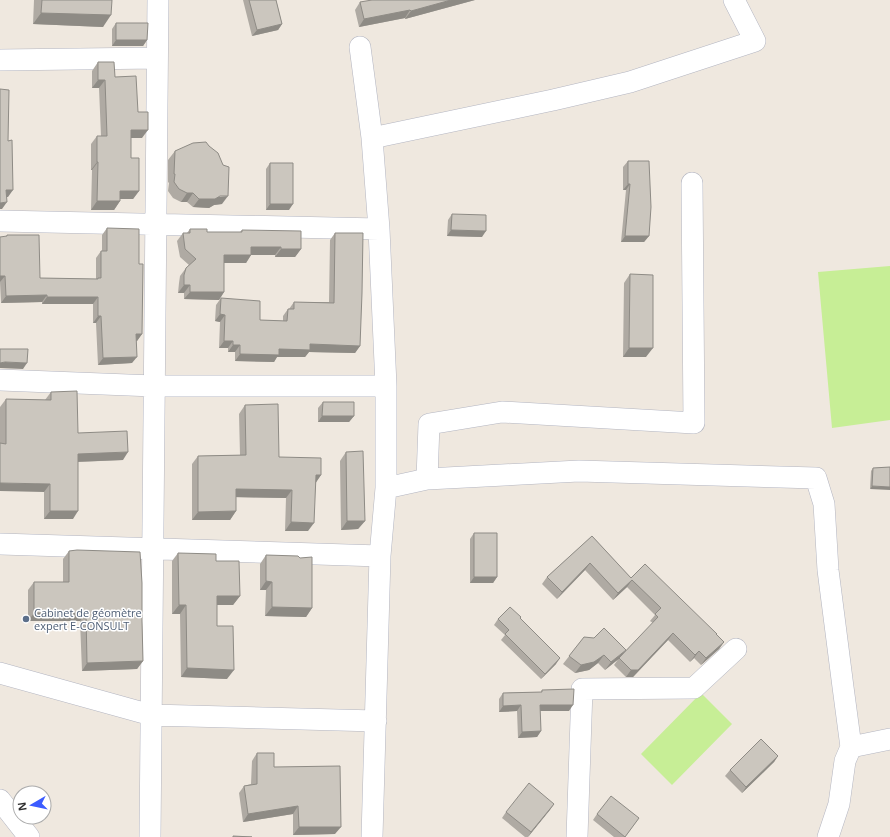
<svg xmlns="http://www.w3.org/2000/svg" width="890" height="837" font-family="'Open Sans',sans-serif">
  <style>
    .pitch { fill: #c7ee96 }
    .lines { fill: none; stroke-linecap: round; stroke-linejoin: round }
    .minor-casing { stroke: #b3b5c1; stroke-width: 22 }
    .minor { stroke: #fff; stroke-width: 21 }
    .wall { fill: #afaaa3 }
    .shaded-wall { fill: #8e8b85 }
    .building { fill: #cbc6be; stroke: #8e8b85 }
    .service-dot { fill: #5c6f8a; stroke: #fff; stroke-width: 1.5 }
    .labels { text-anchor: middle; stroke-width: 3; stroke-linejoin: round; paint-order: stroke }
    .service-label { font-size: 11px; fill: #4e5e75; stroke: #fff; text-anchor: start }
  </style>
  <rect width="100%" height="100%" fill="#efe8df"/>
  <path class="pitch" d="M890,266V420L832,428L818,272Z
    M701,693L732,724L672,785L641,754Z"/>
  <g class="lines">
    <g class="minor-casing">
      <path id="minor" d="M360,47L372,138L379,229L386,386V488L380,556L372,837
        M0,60L157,58
        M372,138L553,100L630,82L755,41L734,0
        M0,221L379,229
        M0,380L154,386H386
        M427,479L429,424L502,412L694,423L692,183
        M386,488L427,479L579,471L816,478L824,504L828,570L843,687L851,747
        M0,544L380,556
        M0,673L151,715L376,721
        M0,800L29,837
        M150,837L158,0
        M577,837L582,689L694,688L736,649
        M828,837L839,804L845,761L851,747L890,739"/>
    </g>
    <use href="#minor" class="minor"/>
  </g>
  <path class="wall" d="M34,0H112L103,27L33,24Z
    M243,0H276L282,24L278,30L252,36Z
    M475,0L405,19V18L359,27L355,10L360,2Z
    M116,23L147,40L143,46H112V29Z
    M98,62L115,77L138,112L142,138H131V158L139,191L133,199H120V201L114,210H91L92,170H91V144L97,136H101L99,88H92V71Z
    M175,151L222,204L214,205L209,208L193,207L187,202H181L173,198L168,191L169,183L168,182V160Z
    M628,161L649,236L644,242H621L626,190H623V167Z
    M270,163L289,210H266V169Z
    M452,214L482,237L447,236L448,220Z
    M107,228L139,264L142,334L137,341H136L132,363L98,365L96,323H93V304H42V302L1,303L0,282L6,237L7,235L40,278L96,279V258L101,251H102V235Z
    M190,229L207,232H240L242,230L301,249L295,257H275V255H251L246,263H224V292L219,300L184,299V293H178L179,283L180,276L186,268L189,265L180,257L177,241L183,233H187Z
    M335,233L360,346L355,353L309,352L305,357H277L274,362L235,361V352H228V348H219L220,322L215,321L216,305L221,298L260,320L283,321V316L288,309H289L294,302H329L330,240Z
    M630,274L646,357H623L624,283Z
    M51,392L78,433L123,460L78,462L73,519H44V492L0,443V407L6,399L45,400Z
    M323,402L354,416L349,422H318V408Z
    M245,405L279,457L321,475L315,483L308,531H285L286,498L236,497V511L230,520H192V464L198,456L240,455L239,414Z
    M346,452L365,521L358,529L341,530L340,461Z
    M890,467L870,489L871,471L873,468Z
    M474,533L497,577L493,583H470V539Z
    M592,536L631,578L716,635L724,642L719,649L701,665L694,658L690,662L668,640L633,677H626L614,665L619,658L605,670L598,663L589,670L575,673L563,664L584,637L620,657L653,623L650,621L655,615L627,587L613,600L585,570L557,599L542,584L547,577Z
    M69,551L142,621L143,661L137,669L82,671L80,621H28V590L34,582H63V559Z
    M178,553L216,561L240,596L233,605H217V626L227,679L181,677L180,614H172V561Z
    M266,555L300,558L312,608L306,617L265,616L266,590H260V564Z
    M520,618L556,664L541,679L501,640L505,635L494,625L498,619Z
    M542,690L569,711H540L541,731L537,737L518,738L517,711L499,712V699L503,693L541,692Z
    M257,753L274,767L335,834L293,835V814L243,822L239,793L244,786L251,784L252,761Z
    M778,756L774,762L742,793L725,776L730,770Z
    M554,804L528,837H525L502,818L506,812Z
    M597,814L639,818L625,837H614L593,820Z"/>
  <path class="shaded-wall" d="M451,0H475L405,19L411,11Z
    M410,10L405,18L359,27L364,19Z
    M41,13L111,15L103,27L33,24Z
    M282,24L278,30L252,36L257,30Z
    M116,40H147L143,46H112Z
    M98,80H105L99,88H92Z
    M131,130H148L142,138H125Z
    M97,162H98L92,170H91Z
    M628,184H630L626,190H623Z
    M6,190H13L8,197H1Z
    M120,191H139L133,199H114Z
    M187,193H193L187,202H181Z
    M228,196L222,204L214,205L209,208L193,207L199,199Z
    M97,201H120L114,210H91Z
    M7,202L2,209H0V203Z
    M270,204H293L289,210H266Z
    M451,230L486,231L482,237L447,236Z
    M625,236H649L644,242H621Z
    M251,247H281L275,255H246Z
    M281,249H301L295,257H275Z
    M224,255H251L246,263H218Z
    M0,276H5L0,282Z
    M184,285H190L184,293H178Z
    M190,292H224L219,300L184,299Z
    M47,295L42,302L1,303L6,296Z
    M47,297H98L93,304H42Z
    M220,314L225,315L220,322L215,321Z
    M98,316H101L96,323H93Z
    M136,334H142L137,341H131Z
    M224,341H233L228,348H219Z
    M310,344L360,346L355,353L309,352L305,357H277L274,362L235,361L240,354L279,349Z
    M233,345H240L235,352H228Z
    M629,348H653L646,357H623Z
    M137,357L132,363L98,365L103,358Z
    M5,362L27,363L23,369L0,368V363Z
    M322,416H354L349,422H318Z
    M128,452L123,460L72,462L78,454Z
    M316,475H321L315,484Z
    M0,483L50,484L44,492L0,491Z
    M872,486L890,487V490L870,489Z
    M236,489L292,490L286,498L230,497Z
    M50,511H78L73,519H44Z
    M236,511L230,520H192L198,512Z
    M347,521H365L358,529L341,530Z
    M291,522L314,523L308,531H285Z
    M590,563L585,570L557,599L562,592Z
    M474,577H497L493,583H470Z
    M632,580L627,587L613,600L618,593Z
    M266,581L272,582L266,590H260Z
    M217,596H240L233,605H210Z
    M179,605H186L180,614H172Z
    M272,607L312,608L306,617L265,616Z
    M34,613H86L80,621H28Z
    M673,633L668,640L633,677H626L631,670Z
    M724,642L719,649L701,665L706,658Z
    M626,650L620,658L605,670L611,662Z
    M699,651L694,658L690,662L695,655Z
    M604,655L598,663L589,670L575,673L581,665Z
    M560,658L556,664L541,679L545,674Z
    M143,661L137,669L82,671L87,663Z
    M187,668L234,670L227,679L181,677Z
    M521,705L517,711L499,712L503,706Z
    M540,705H573L569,711H536Z
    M541,731L537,737L518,738L522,732Z
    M778,756L774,762L742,793L746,787Z
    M554,804L550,810L528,837L531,832Z
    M298,806L293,814L243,822L248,814Z
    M299,827H341L335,834L293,835Z"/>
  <path class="building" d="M42,0H112L111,15L41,13Z
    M249,0H276L282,24L257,30Z
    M372,0H451L411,11L410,10L364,19L360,2Z
    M116,23H148L147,40H116Z
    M98,62H114L115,77L136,76L138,112H148V130H131V158H139V191H120V201H97L98,162H97V136H107L105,80H98Z
    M0,89L9,90L8,141L12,140L13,190H6L7,202L0,203Z
    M206,142L209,146L218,153L223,165L229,167L228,196H220L215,199H199L193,193H187L179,189L174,182L175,174H174L175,151L193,143Z
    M628,161H649L651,207L649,236H625L630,184H628Z
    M270,163H293V204H270Z
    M452,214L486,215V231L451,230Z
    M107,228L139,229V264H143L142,334H136L137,357L103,358L101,316H98V297H47V295L6,296L5,276H0V237L7,236V235H39L40,278L98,279V278H101V251H107Z
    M190,229H207V232H242V230L301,231V249H281V247H251V255H224V292H190V285H184V275L186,268L196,259L185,249L183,233H190Z
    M335,233H363L362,293L360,346L310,344V350L279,349V355L240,354V345H233V341H224L225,315L220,314L221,298L260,301V320L287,321L288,309H294V302L334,303Z
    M630,274L653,275V348H629Z
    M0,349H28L27,363L5,362L0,363Z
    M77,391L78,433L127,431L128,452L78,454V511H50V484L0,483V443L6,444V399L51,400V392Z
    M323,402H354V416H322Z
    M278,404L279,457L321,458V475H316L314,523L291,522L292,490L236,489V511L198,512V456L246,455L245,405Z
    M363,451L365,521H347L346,452Z
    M890,467V487L872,486L873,468Z
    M474,533H497V577H474Z
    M592,536L631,578L645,564L717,634H716L724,642L706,658L699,651L695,655L673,633L638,670H631L619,658L658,617L655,614L661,608L632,580L618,593L590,563L562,592L547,577Z
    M77,550L140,552L142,583V621L143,661L87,663L86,613H34V582H69V551Z
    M178,553L216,554V561H239L240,596H217V626H233L234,670L187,668L186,605H179Z
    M266,555L298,556L300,558L312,557V608L272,607V582L266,581Z
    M510,607L521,617L520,618L560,658L545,674L505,634L509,630L498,619Z
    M604,628L626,650L611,662L604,655L594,662L581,665L569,656L584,637L594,638Z
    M574,689L573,705H540L541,731L522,732L521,705L503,706V693L542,692V690Z
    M761,739L778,756L746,787L730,770Z
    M257,753H274V767L340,766L341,827H299L298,806L248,814L244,786L257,784Z
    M529,783L554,804L531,832L506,812Z
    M611,796L639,818L625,837L597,814Z
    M233,836L252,837H233Z"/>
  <circle class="service-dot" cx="26" cy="619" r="4"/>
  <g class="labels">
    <g class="service-label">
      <text x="34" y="617">Cabinet de géomètre<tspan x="34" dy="13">expert E-CONSULT</tspan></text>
    </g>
  </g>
  <g transform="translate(32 805) rotate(261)"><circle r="19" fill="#ffffff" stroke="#ababab"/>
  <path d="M0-3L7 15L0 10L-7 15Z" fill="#3c5cff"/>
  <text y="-6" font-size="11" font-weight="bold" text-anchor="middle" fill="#2d2d2d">N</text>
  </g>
</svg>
